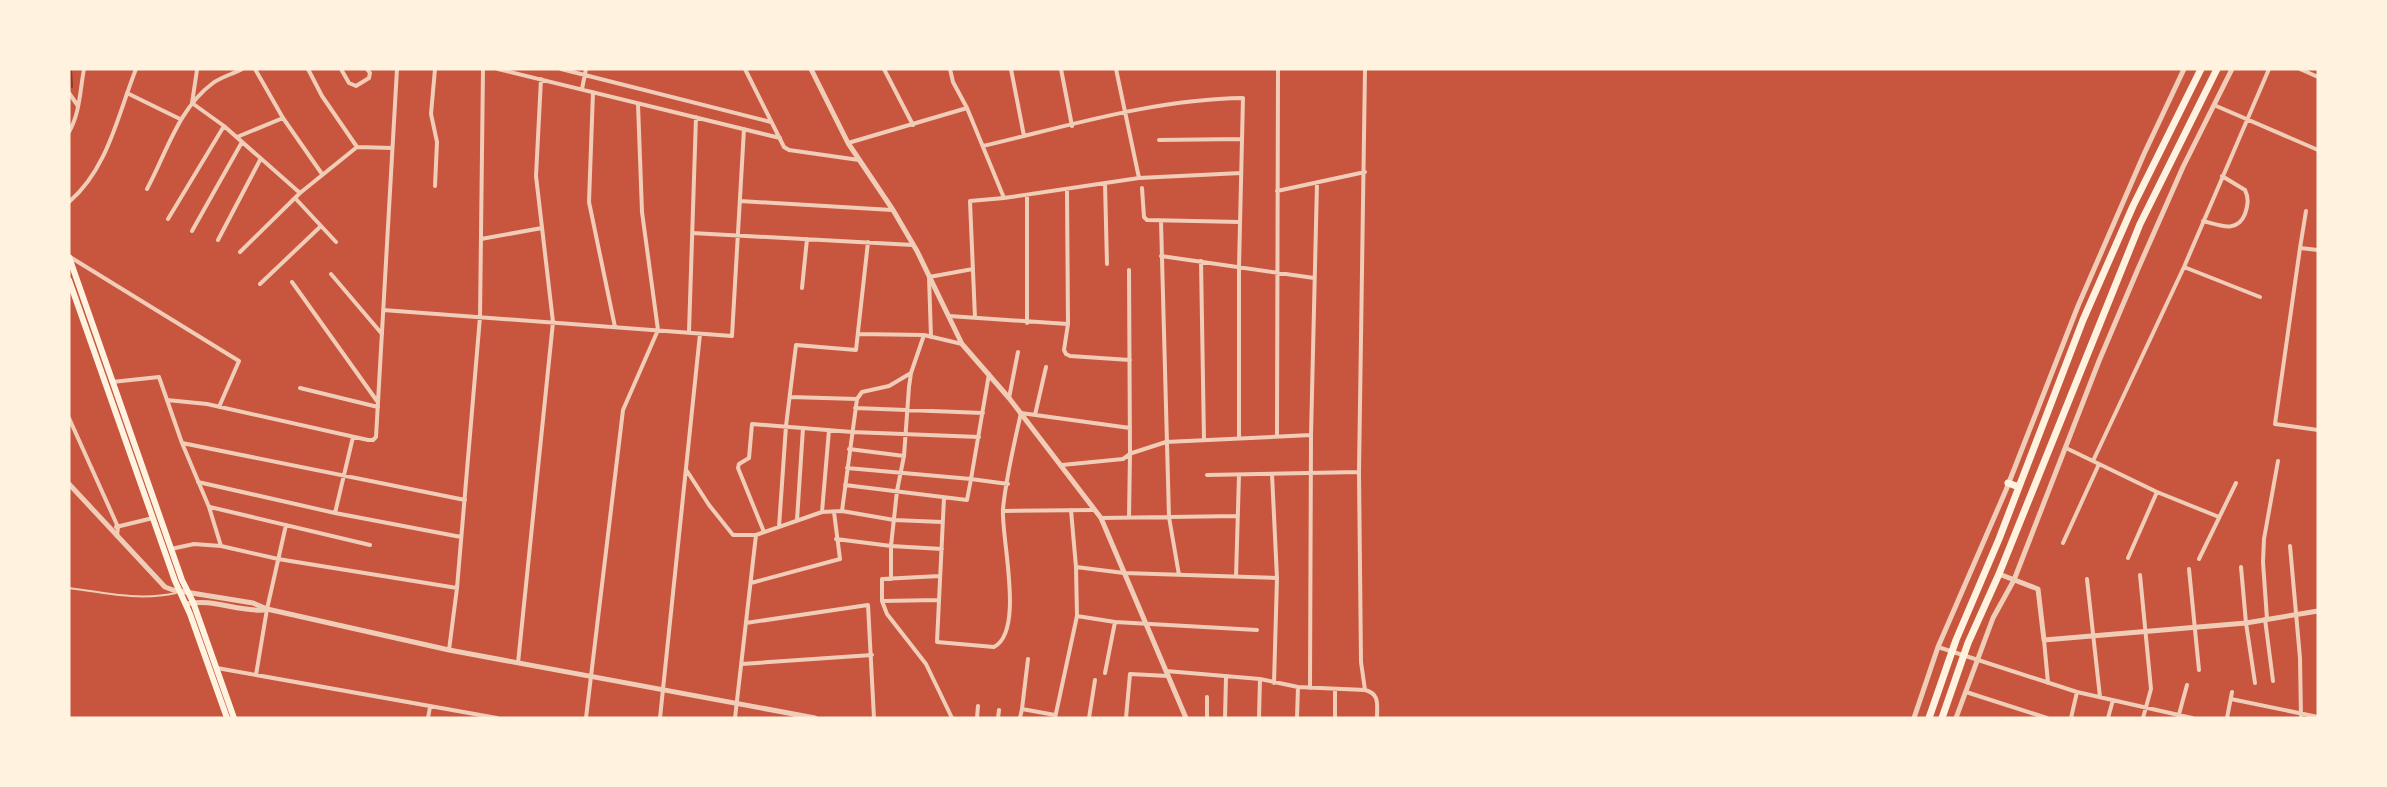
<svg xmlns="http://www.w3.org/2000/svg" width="2387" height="787" font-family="'DM Sans',sans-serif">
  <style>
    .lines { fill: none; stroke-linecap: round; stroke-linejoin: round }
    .stream { stroke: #8f3625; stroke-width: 2 }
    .service { stroke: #f1ccb7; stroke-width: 2 }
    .minor { stroke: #f1ccb7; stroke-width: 4 }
    .tertiary { stroke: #f1ccb7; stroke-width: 5 }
    .secondary { stroke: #fff3e0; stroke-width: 6 }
    .trunk { stroke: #fff3e0; stroke-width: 7 }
  </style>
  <rect width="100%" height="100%" fill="#c8553d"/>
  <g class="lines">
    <path class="stream" d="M71,69L72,87"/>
    <path class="service" d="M69,588C104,593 141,601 176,593"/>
    <path class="minor" d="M255,69L283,118L322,174
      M308,69L322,96L357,147
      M341,69L349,83L356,86L369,78L370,73L367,69
      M435,69L431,114L437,142L435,186
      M498,69L780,138
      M561,69L771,122
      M745,69L784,147L789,150L859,160
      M884,69L913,125
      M950,69L953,82L967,108L1004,198
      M1011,69L1024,136
      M1061,69L1072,126
      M1116,69L1139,178
      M2300,69L2318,77
      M197,70L192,103L224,126L300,193
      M582,89L586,69
      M593,92L589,202L615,327
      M69,93L78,106
      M127,93L180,119
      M2214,105L2318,150
      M69,132C80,113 80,90 84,69
      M237,137L283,118
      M1159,140L1242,139
      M848,143L967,108
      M983,146C1068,126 1155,99 1243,98L1239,267V438
      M357,147L392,148
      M1105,183L1107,264
      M1142,188L1144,217L1147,220L1240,222
      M147,189C167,152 178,109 213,83C221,77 233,74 242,69
      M1067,189L1068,324L1064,350L1066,354L1070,356L1130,360
      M1277,191L1365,172
      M1027,195V323
      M295,198L336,242
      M740,201L892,210
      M69,202C108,169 118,114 136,69
      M168,219L224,126
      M1161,221L1169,517L1179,575
      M2203,221C2219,225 2237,234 2245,214C2248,205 2249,198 2245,190L2222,176
      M192,231L242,142
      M692,233L913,245
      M481,239L542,228
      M218,240L260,160
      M2300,248L2306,211
      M2318,250L2300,248L2275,424L2318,430
      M240,252L300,193L357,147
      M1161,256L1314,278
      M70,257L239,361L219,407
      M1201,261L1204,440
      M2184,267L2260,297
      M331,274L382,334
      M292,282L377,401
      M260,284L321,226
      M802,288L807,239
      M383,310L732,336L744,129
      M949,316L1068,324
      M975,318L970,201L1004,198L1139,178L1241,173
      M689,332L696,117
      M858,334L924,335L962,344
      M931,337L929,277L973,269
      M989,374L971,479L1008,484
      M112,382L159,377L182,443L209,507L221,546
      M300,388L378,407
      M790,397L857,399
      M1009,398L1018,352
      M167,400L207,404L368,440H373L376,437L397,69
      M855,408L983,413
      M1035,415L1046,367
      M69,418L118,527L117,536
      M1277,436L1278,69
      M182,443L465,500
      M2066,448L2157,492L2219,517
      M849,449L904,456
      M2093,461L2184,267L2269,69
      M1062,465L1123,459L1130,454L1129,270
      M687,471L709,505L733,535H756L822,512L842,511L894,520L942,522
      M1272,474L1277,578L1274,683
      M1207,475L1359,472
      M198,482L335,513L461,537
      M845,485L967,500L971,479L847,468
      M944,498L937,642L994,647C1025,631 1001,538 1003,509C1006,477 1014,444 1021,413L1130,428
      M210,507L370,545
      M842,511L857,399L862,392L889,386L911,373
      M1003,511L1094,510
      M822,512L829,430
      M335,513L353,437
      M1101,518L1238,516
      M1129,518L1130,454L1132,453L1166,442L1311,435
      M797,520L803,428
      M116,527L153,518
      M779,527L786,426L796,345L856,350L868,242
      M764,532L738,468L739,464L749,458L752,424L852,432L979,437
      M836,539L891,546L942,549
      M2063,543L2099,464
      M2290,546L2300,658L2301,718
      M171,549L194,544L221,546L278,559L457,588
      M2128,558L2157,492
      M2199,559L2236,483
      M1076,567L1124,573L1277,578
      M2241,567L2246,623L2255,683
      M2189,569L2199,670
      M2140,575L2151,689L2143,718
      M1236,577L1239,475
      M891,579V546L897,491L904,456L909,387L911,373L924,335
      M2087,579L2100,697
      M751,583L840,559L834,512
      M939,600L882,601L887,614L926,664L952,718
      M882,601V579L940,576
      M1077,616L1115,622L1257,630
      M2265,619L2273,681
      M2267,619L2263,562L2264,539L2278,461
      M746,623L868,605L874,718
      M2044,640L2048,683
      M1938,647L2077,692L2192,718
      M449,650L457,588L480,317L483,69
      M518,663L553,322L536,176L541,79
      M742,664L872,655
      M217,668L497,718
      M1166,671L1260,679L1298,687L1365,690C1380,694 1377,704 1377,718
      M1105,673L1115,622
      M256,675L267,609L286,525
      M1310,688L1311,435L1317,183
      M1335,689V718
      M1365,690L1361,662L1359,472L1365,69
      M1966,692L2047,718
      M2231,699L2318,717
      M1022,709L1028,659
      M428,718L430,707
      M586,718L623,410L658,330L642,212L638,104
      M660,718L700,334
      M735,718L756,535
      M977,718L978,706
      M998,718L999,710
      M1020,718L1022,709L1055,715
      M1055,718L1077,616L1076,567L1071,510
      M1089,718L1095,680
      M1126,718L1130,674L1168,676
      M1207,718V697
      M1225,718L1226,677
      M1259,718L1260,679
      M1297,718L1298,687
      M2071,718L2077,692
      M2108,718L2113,700
      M2178,718L2187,685
      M2227,718L2232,692"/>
    <path class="tertiary" d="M811,69L848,143L893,210L917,251L962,344L1009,398L1101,518L1186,718
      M69,484L165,587L173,590L253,603L267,609L449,650L815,718
      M1999,574L2038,589L2044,640L2246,623L2318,611
      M186,604C213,598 237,612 264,610
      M1914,718L1938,647L2006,490L2078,306L2144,154L2184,69
      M1956,718L1993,618L2014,580L2099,361L2138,269L2183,167L2232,69"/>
    <path class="secondary" d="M69,257L182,580L193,602L234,718
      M69,280L175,581L190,614L227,718"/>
    <path class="trunk" d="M2008,483L2019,487
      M1929,718L1956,640L1999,539L2083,320L2133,206L2201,69
      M1942,718L1968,643L1999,574L2140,224L2217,69"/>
  </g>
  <rect width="2387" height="787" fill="none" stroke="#fff3e0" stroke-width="141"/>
</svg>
